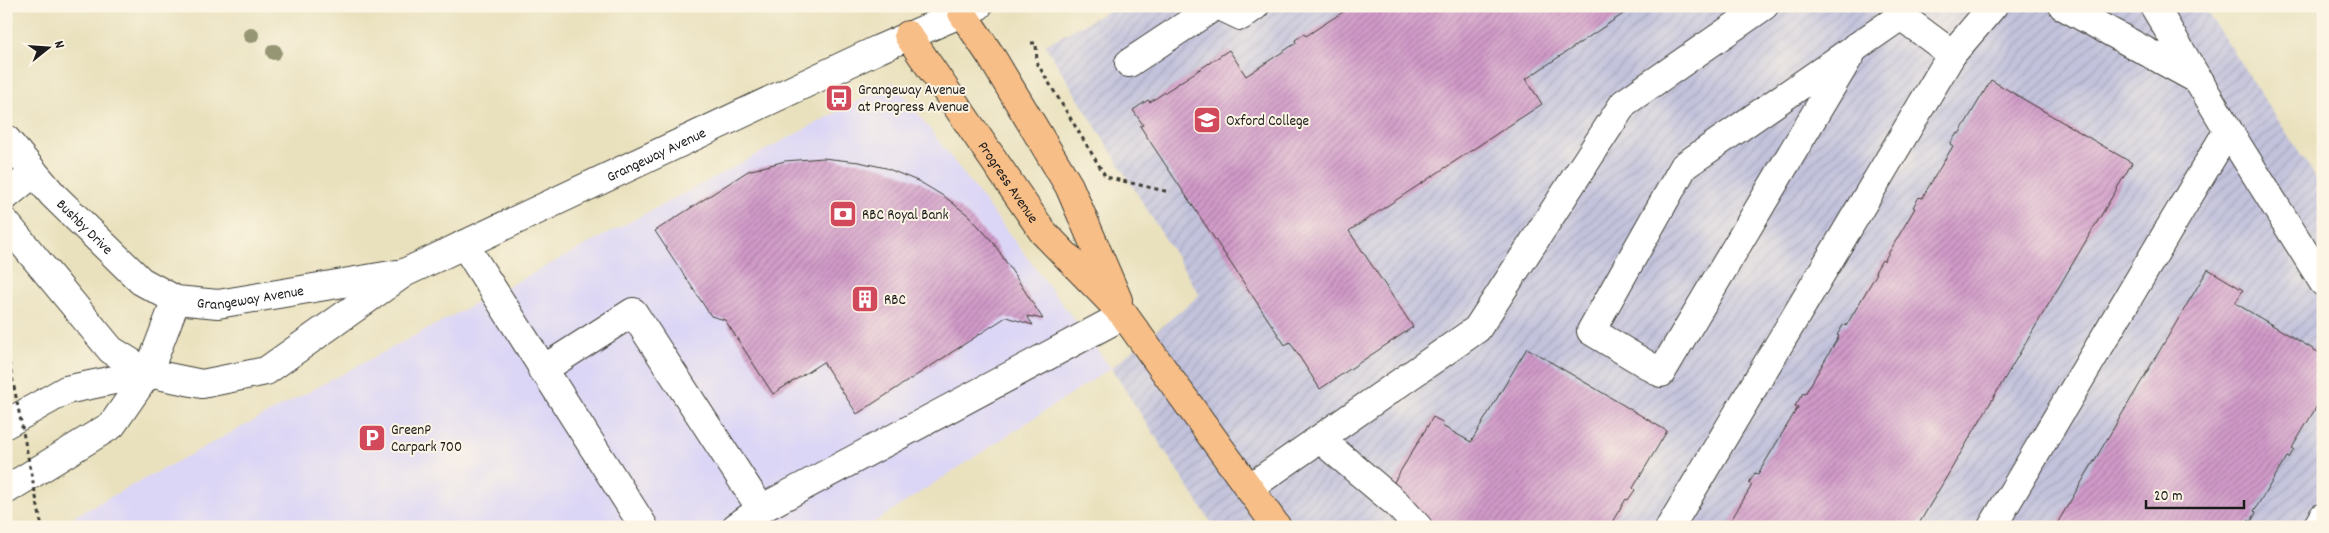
<svg xmlns="http://www.w3.org/2000/svg" width="2329" height="533" font-family="Dekko,sans-serif">
  <style>
    .built { fill: #dcd6f6 }
    .industrial { fill: url(#industrial-furrows) }
    .building { fill: url(#building-hatch) }
    .lines { fill: none; stroke-linecap: round; stroke-linejoin: round }
    .minor-casing { stroke: #3b3a34; stroke-width: 30 }
    .major-casing { stroke: #3b3a34; stroke-width: 30 }
    .path { stroke: #3b3a34; stroke-width: 3; stroke-dasharray: 4 4; stroke-linecap: butt }
    .minor { stroke: #fff; stroke-width: 28 }
    .major { stroke: #f7be87; stroke-width: 28 }
    .path-bridge { stroke: #3b3a34; stroke-width: 3; stroke-dasharray: 4 4; stroke-linecap: butt }
    .tree { fill: #969674 }
    .labels { text-anchor: middle; stroke-width: 4; stroke-linejoin: round; paint-order: stroke }
    .poi-label { font-size: 15px; fill: #1c1c1c; stroke: #fcf5e5; text-anchor: start }
    .street-label { font-size: 15px; fill: #1c1c1c; stroke: #fcf5e5 }
  </style>
  <defs>
    <pattern id="industrial-furrows" width="10" height="10" patternUnits="userSpaceOnUse" patternTransform="scale(1.25)"><rect width="10" height="10" fill="#c2c2dc"/><path d="M-1 1l2-2M0 10L10 0M9 11l2-2" fill="none" stroke="#a6a6bc"/></pattern>
    <pattern id="building-hatch" width="6" height="6" patternUnits="userSpaceOnUse" patternTransform="scale(1.25)"><rect width="6" height="6" fill="#d19ac9"/><path d="M-1 1l2-2M0 6l6-6M5 7l2-2" fill="none" stroke="#a97da2"/></pattern>
  </defs>
  <rect width="100%" height="100%" fill="#fcf5e5"/>
  <filter id="ink" filterUnits="userSpaceOnUse"><feTurbulence type="fractalNoise" baseFrequency=".02" numOctaves="2"/><feDisplacementMap in="SourceGraphic" scale="10" xChannelSelector="R" yChannelSelector="G"/><feConvolveMatrix kernelMatrix="1 2 1 2 8 2 1 2 1" color-interpolation-filters="sRGB"/></filter>
  <filter id="wash" filterUnits="userSpaceOnUse"><feTurbulence type="fractalNoise" baseFrequency=".0096" numOctaves="4" result="noise"/><feDisplacementMap in="SourceGraphic" scale="20" xChannelSelector="R" yChannelSelector="G"/><feGaussianBlur stdDeviation="1.12" result="paint"/><feColorMatrix in="noise" values="0 0 0 0 0 0 0 0 0 0 0 0 0 0 0 0 0 1.4 0 .05"/><feComposite in="paint" operator="in"/></filter>
  <g filter="url(#wash)">
    <rect width="100%" height="100%" fill="#e9e1bd"/>
    <path class="built" d="M894,82L1111,368L867,527H76L74,516Z"/>
    <path class="industrial" d="M1117,6H2203L2323,188V527H1214L1111,368L1200,295L1045,45Z"/>
    <g id="blocks">
      <path class="building" d="M1352,6H1635L1526,79L1542,104L1349,231L1413,327L1320,389L1290,342L1285,345L1151,143L1140,126L1143,125L1133,110L1148,100L1150,102L1229,50L1246,76L1296,43L1295,40L1304,34L1306,36Z
        M1991,80L2132,163L1917,527H1727L1752,485L1749,483L1755,473L1758,474L1798,407L1795,406L1803,393L1805,394L1839,336L1837,335L1844,324L1846,326L1877,273L1875,272L1882,260L1884,261L1915,208L1913,207L1919,197L1922,198L1953,146L1950,144L1957,133L1959,134Z
        M823,158L859,162L886,168L920,182L945,197L968,215L993,242L1043,319L1027,316L1033,325L1006,317L857,414L823,362L773,394L725,320L711,316L655,231L748,171L785,161Z
        M2208,269L2243,290L2235,303L2323,355V396L2292,448L2294,449L2289,458L2287,457L2254,511L2256,512L2251,522L2249,520L2245,527H2055Z
        M1527,348L1667,431L1633,488L1635,490L1628,500L1626,499L1609,527H1427L1421,523L1394,482L1433,417L1444,423L1442,426L1471,442Z"/>
    </g>
  </g>
  <g filter="url(#ink)">
    <use href="#blocks" fill-opacity="0" stroke="#3b3a34" stroke-width="1"/>
    <g class="lines">
      <g class="minor-casing">
        <g id="minor">
          <path d="M1220,6L1241,16L1255,6"/>
          <path d="M2063,6L2200,81"/>
          <path d="M2154,6L2228,130L2323,282"/>
          <path d="M1855,47L1661,373L1591,331L1684,166L1901,16L1896,6"/>
          <path d="M1952,54L1993,6"/>
          <path d="M1129,63L1215,6"/>
          <path id="s1" d="M6,139L53,195L141,281L176,300L218,304L397,274"/>
          <path d="M6,196L34,173"/>
          <path d="M6,223L111,350L148,373"/>
          <path d="M464,244L644,527"/>
          <path d="M542,370L633,312L761,509"/>
          <path id="s2" d="M6,424L66,390L85,386L148,373L202,384L266,371L404,273L879,49L978,6"/>
          <path d="M1320,439L1397,504L1418,527"/>
          <path d="M1249,488L1477,329L1624,103L1764,6"/>
          <path d="M6,490L112,425L148,373L176,300"/>
          <path d="M736,527L761,509L1124,315"/>
          <path d="M1670,527L1952,54L1901,16"/>
          <path d="M1992,527L2228,130"/>
          <path d="M2317,527L2323,517"/>
        </g>
      </g>
      <g class="major-casing">
        <g id="major">
          <path d="M962,13L991,56L1069,186L1118,300"/>
          <path id="s3" d="M908,35L1043,232L1124,315L1277,527"/>
        </g>
      </g>
      <path class="path" d="M1031,43H1036L1037,63L1106,177L1169,192"/>
      <use href="#minor" class="minor"/>
      <use href="#major" class="major"/>
      <path class="path-bridge" d="M6,347L42,527"/>
    </g>
    <g class="tree">
      <circle cx="251" cy="35" r="8"/>
      <circle cx="274" cy="52" r="8"/>
    </g>
  </g>
  <defs>
    <g id="bus-square" transform="scale(1.4375)"><rect x="-9" y="-9" width="18" height="18" rx="4" fill="#d1495b" stroke="#fcf5e5"/><path d="M-5-6H5V4H4V6H2V4H-2V6H-4V4H-5ZM-3.5-4V0h7V-4ZM-3.5 1.2v1.5H-2V1.2ZM2 1.2v1.5H3.5V1.2Z" fill="#fff"/></g>
    <g id="university-square" transform="scale(1.4375)"><rect x="-9" y="-9" width="18" height="18" rx="4" fill="#d1495b" stroke="#fcf5e5"/><path d="M0-5L7-2L0 1L-7-2ZM-4 1L0 2.5L4 1V4Q0 6-4 4Z" fill="#fff"/></g>
    <g id="bank-square" transform="scale(1.4375)"><rect x="-9" y="-9" width="18" height="18" rx="4" fill="#d1495b" stroke="#fcf5e5"/><path d="M-6-4H6V4H-6ZM0-2.3a2.3 2.3 0 1 0 0 4.6a2.3 2.3 0 1 0 0-4.6Z" fill="#fff"/></g>
    <g id="building-square" transform="scale(1.4375)"><rect x="-9" y="-9" width="18" height="18" rx="4" fill="#d1495b" stroke="#fcf5e5"/><path d="M-4-6H4V6H1V3H-1V6H-4ZM-2.5-4.3h1.7v1.8h-1.7ZM.8-4.3h1.7v1.8H.8ZM-2.5-1h1.7V.8h-1.7ZM.8-1h1.7V.8H.8Z" fill="#fff"/></g>
    <g id="parking-square" transform="scale(1.4375)"><rect x="-9" y="-9" width="18" height="18" rx="4" fill="#d1495b" stroke="#fcf5e5"/><path d="M-3.5-5.5H1a3.5 3.5 0 0 1 0 7H-1V5.5H-3.5ZM-1-3.4V-.6H.8a1.4 1.4 0 0 0 0-2.8Z" fill="#fff"/></g>
  </defs>
  <g fill-rule="evenodd">
    <use href="#bus-square" x="839" y="98"/>
    <use href="#university-square" x="1207" y="120"/>
    <use href="#bank-square" x="843" y="214"/>
    <use href="#building-square" x="865" y="299"/>
    <use href="#parking-square" x="372" y="438"/>
  </g>
  <g class="labels">
    <g class="poi-label">
      <text x="858" y="94">Grangeway Avenue<tspan x="858" dy="17">at Progress Avenue</tspan></text>
      <text x="1226" y="125">Oxford College</text>
      <text x="862" y="219">RBC Royal Bank</text>
      <text x="884" y="304">RBC</text>
      <text x="391" y="434">GreenP<tspan x="391" dy="17">Carpark 700</tspan></text>
    </g>
    <g class="street-label">
      <text dy="5" stroke="none"><textPath href="#s2" startOffset="721">Grangeway Avenue</textPath></text>
      <text dy="5" stroke="none"><textPath href="#s3" startOffset="178">Progress Avenue</textPath></text>
      <text dy="5" stroke="none"><textPath href="#s1" startOffset="118">Bushby Drive</textPath></text>
      <text dy="5" stroke="none"><textPath href="#s1" startOffset="311">Grangeway Avenue</textPath></text>
    </g>
  </g>
  <rect width="2329" height="533" fill="none" stroke="#fcf5e5" stroke-width="25"/>
  <g transform="translate(48 48) rotate(73)" stroke="#fcf5e5" stroke-width="4" paint-order="stroke">
  <path d="M0-4L9 19L0 12L-9 19Z" fill="#1c1c1c"/>
  <text y="-8" font-size="14" font-weight="bold" text-anchor="middle" fill="#1c1c1c">N</text>
  </g>
  <path d="M2146 500v8h98v-8" fill="none" stroke="#1c1c1c" stroke-width="2.5"/>
  <text x="2154" y="500" font-size="15" fill="#1c1c1c" stroke="#fcf5e5" stroke-width="4" paint-order="stroke">20 m</text>
</svg>
